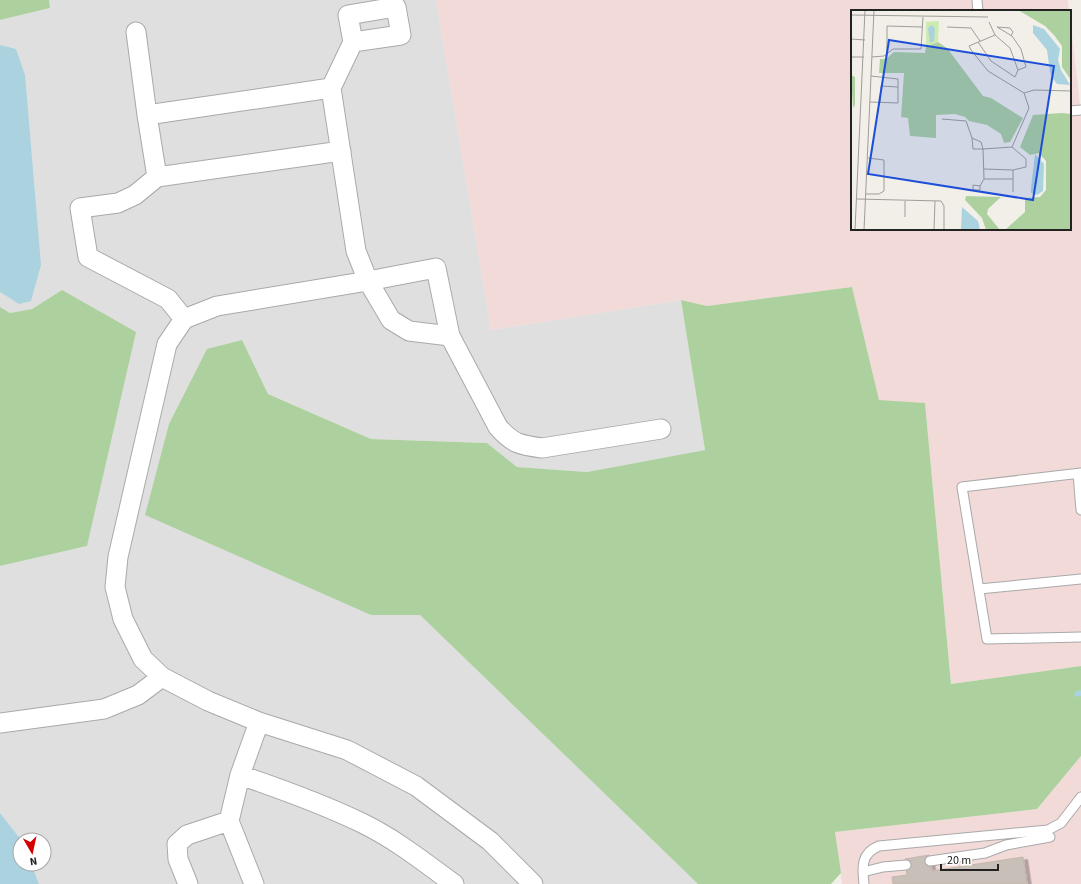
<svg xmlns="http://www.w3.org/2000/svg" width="1081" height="884" font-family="'Source Sans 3',sans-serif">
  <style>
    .residential { fill: #e0dfdf; fill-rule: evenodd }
    .commercial { fill: #f2dad9 }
    .forest { fill: #add19e }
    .water { fill: #aad3df }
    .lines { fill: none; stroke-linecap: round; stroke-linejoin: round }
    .stream { stroke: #aad3df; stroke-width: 5.5 }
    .building { fill: #c7bfb8; stroke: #c4b6ab; filter: url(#shadow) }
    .service-casing { stroke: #a9a9a9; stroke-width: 11 }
    .minor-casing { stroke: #a9a9a9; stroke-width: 21 }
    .service { stroke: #fff; stroke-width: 9 }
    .minor { stroke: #fff; stroke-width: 19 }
    .inset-road { fill: none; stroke: #9f9d99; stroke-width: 1 }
    .view { fill: #1d4ed8; fill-opacity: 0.15; stroke: #1d4ed8; stroke-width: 2 }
    .inset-edge { fill: none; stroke: #222; stroke-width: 2 }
  </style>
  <defs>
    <filter id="shadow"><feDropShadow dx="4.5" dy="2.5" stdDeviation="0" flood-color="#0004"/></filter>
  </defs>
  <rect width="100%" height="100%" fill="#f2efe9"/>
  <path class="residential" d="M49,0H436L491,330L681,300L705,450L587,472L517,467L487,443L371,439L268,394L242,340L370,615H420L698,884H0V566L87,546L62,290L32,309L10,313L0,307V20L50,8ZM20,840H44V864H20Z"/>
  <path class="commercial" d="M436,0H1068L1069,11H852V229H1070V18L1081,113V666L951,684L925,403L879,401L852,287L707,306L681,300L491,330Z
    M1081,756V884H842L835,832L1037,809Z"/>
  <path class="forest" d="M0,0H49L50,8L0,20Z
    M852,287L879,400L925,403L951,684L1081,666V756L1037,809L835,832L841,873L831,884H698L420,615H371L145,515L169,424L207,349L242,340L268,394L371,439L487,443L517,467L587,472L705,450L681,300L707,306Z
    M62,290L136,332L87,546L0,566V307L10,313L32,309Z"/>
  <path class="water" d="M0,45L16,49L25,75L41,265L31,301L19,304L0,292Z
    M0,813L21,840L20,864H31L39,884H0Z"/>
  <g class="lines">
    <path class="stream" d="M1077,694L1081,693"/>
  </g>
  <path class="building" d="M929,855L932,871L1023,857L1027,884H893L892,877L907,875L905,859Z"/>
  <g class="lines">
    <g class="service-casing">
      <path id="service" d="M977,0L978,11
        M1070,111L1081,110
        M1081,473L962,487L987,639L1081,637
        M1078,474L1081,510
        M979,589L1081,579
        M930,861L985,853L1006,845L1050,837
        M863,872L883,867L906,865
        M864,884C862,867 861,853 879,846L1048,830L1061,823L1081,797"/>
    </g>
    <g class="minor-casing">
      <path id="minor" d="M136,32L147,115
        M331,88L353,42L401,35L396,7L348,15L353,42
        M157,177L147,115L331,88L356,251L368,281L217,306L184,319L167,344L118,557L115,587L123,619L143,659L162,677L208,701L259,722L347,750L416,786L490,841L533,884
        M184,319L168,299L88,257L80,208L118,203L135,195L157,177L341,151
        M450,336L436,268L368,281L391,320L409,331L450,336L498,427C513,444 520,445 542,448L661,429
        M0,723L104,709L138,695L162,677
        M240,775L259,722
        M188,884L178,859L177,844L187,835L229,821
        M254,884L229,821L240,775C281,789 323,804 362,823C395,839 424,862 454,884"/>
    </g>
    <use href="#service" class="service"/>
    <use href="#minor" class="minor"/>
  </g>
  <g transform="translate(851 10)">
    <rect width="220" height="220" fill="#f2efe9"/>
    <path d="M88,11L87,32L75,37V12Z" fill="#cdebb0"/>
    <path d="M167,0H220V70L211,57V36L203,25L194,16ZM87,32L96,38L132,86L140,88L172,108L159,132L153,133L150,124L136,115L118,111L114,107L104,104L85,105V128L59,126L57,108L50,107L53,63H28L29,49H35L43,42L74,43L75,37ZM0,65L4,67V95L2,98ZM211,103L220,104V220H154L174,202V188L189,187L195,180V151L188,143L179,145L169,137L182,105ZM115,186L150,187L137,199L136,204L149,220H135L131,208L114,190Z" fill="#add19e"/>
    <path d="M81,15L84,19L83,31L79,33L77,18ZM182,15L193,19L209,39L207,50L210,60L219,75L206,74L203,70L199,62L196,40L182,23ZM184,144L193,154L192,181L186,185L180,183V178ZM111,197L127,211L129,220H110Z" fill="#aad3df"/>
    <path class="inset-road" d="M0,5L137,7M96,17L120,18L129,31M144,25L118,36L120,40L137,61L173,83L178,98L161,137L132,139L133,169H162V160M160,26L162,22L159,18L146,17L161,26L170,39L175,57L167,60M0,29L14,30M127,32L140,51L164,67L167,60L159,38L144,25L138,12M36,43V16L71,17M0,47H13M21,47L33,46L42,39H70L72,7M173,83L183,80L220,81M19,92L47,93V69L20,66M29,92L30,76L47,77M91,109L115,111L121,128L130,132L132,139H122L121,128M133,159L162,160L175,157V149L161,137M129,176V180H122V175L129,176L133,169M162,182V169M15,184H28L33,181V150L17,148M6,189L90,191L93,196V220M54,207V191M4,220L14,0M13,220L23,0M83,220L84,191"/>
    <path class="view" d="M38,30L203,56L182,190L17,164Z"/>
    <rect width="220" height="220" class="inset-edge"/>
  </g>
  <g transform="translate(32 852) rotate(171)"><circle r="19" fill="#ffffff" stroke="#a7a7a7"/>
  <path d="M0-3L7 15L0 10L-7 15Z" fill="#d40000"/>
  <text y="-6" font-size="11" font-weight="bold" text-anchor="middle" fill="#222222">N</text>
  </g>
  <path d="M941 864v6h57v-6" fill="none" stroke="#222222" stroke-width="2"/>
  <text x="947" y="864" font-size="12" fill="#222222" stroke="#ffffff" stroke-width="3" paint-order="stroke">20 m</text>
</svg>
